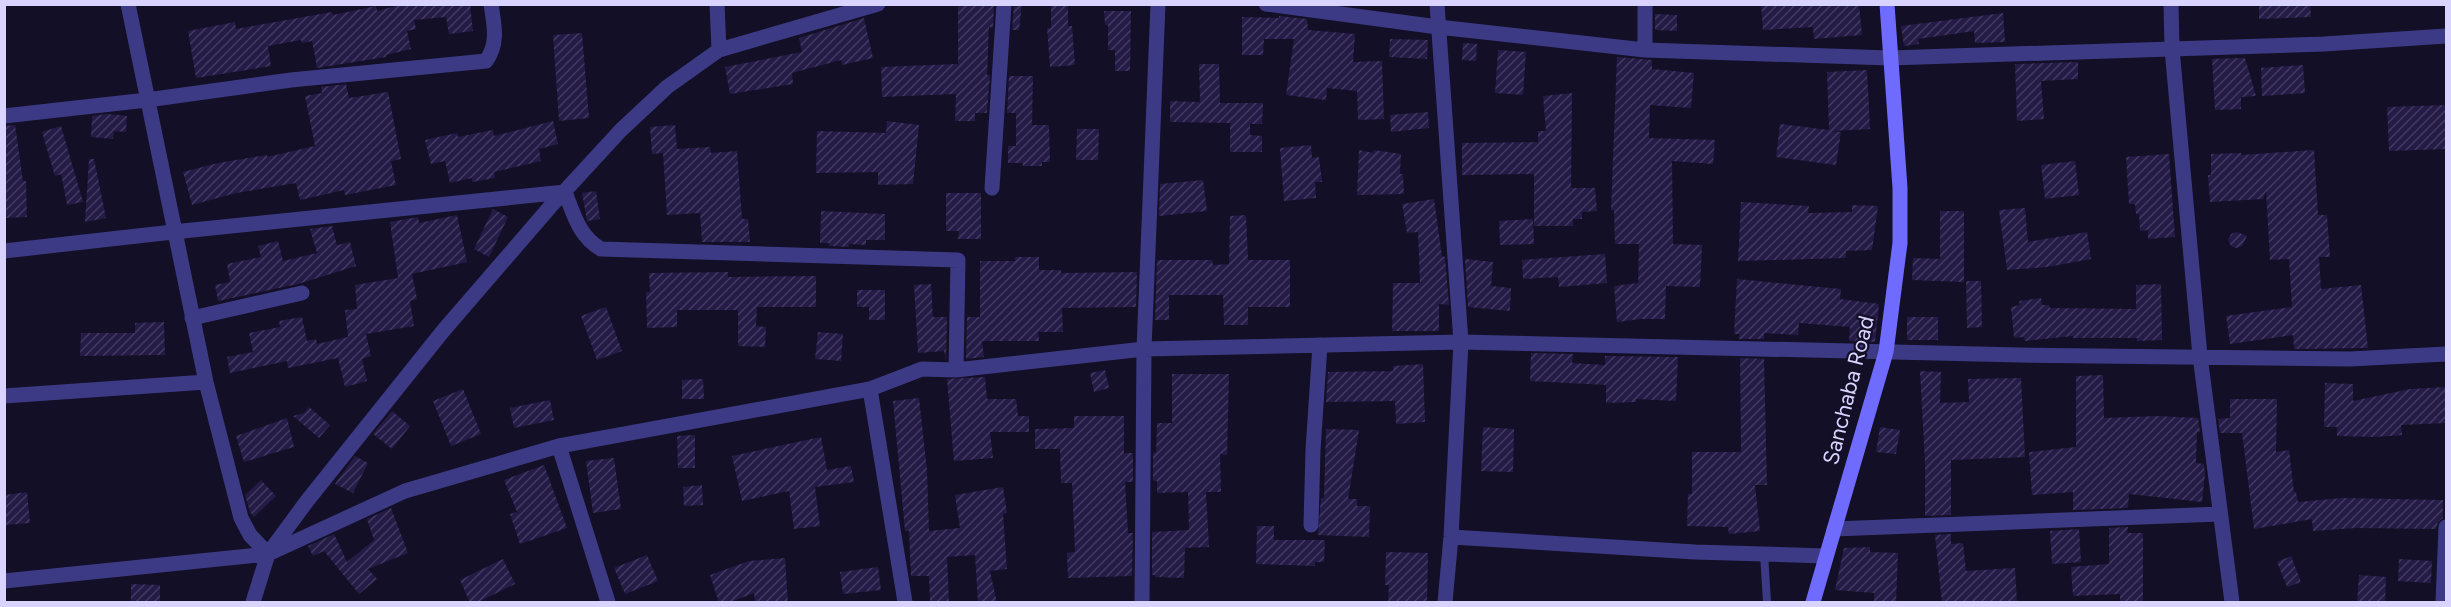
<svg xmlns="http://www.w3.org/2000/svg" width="2451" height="607" font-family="Figtree,sans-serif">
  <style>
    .building { fill: url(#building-hatch) }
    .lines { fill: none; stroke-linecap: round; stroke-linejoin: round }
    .lane { stroke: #3d3a85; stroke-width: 8 }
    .street { stroke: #3d3a85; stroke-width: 15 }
    .secondary { stroke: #6f6bff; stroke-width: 15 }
    .labels { text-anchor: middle; stroke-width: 4.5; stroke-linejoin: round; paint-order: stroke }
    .street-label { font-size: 22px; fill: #d9d4ff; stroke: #130f26 }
  </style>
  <defs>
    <pattern id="building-hatch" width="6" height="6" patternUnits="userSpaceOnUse" patternTransform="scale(1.5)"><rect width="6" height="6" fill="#241b47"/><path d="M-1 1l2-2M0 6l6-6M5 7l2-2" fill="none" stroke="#433b63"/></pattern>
  </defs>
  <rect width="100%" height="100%" fill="#130f26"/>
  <path class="building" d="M404,4H470L473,31L449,34L446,17L414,20L416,29L407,31L411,49L386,55V57L317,68L312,41L302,43L301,40L268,46L271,66L196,78L188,31L235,22L236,29L332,12L333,15L376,6L377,11Z
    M958,4H994L993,28L989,27L987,75H990L987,113H975V121H955L956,94L882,97L881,67L958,64Z
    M1014,4H1022L1019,30H1012Z
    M1051,4H1068V26H1072L1075,65L1050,67L1047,28H1051Z
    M1761,4H1859L1862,35L1814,39L1813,27L1763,30Z
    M2259,4H2310L2311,17L2259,19Z
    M1104,11H1131L1130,71H1115V50H1108V25H1105Z
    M2003,13L2005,42L1975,43L1974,31L1918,39L1919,44L1904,46L1901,26Z
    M1655,14L1677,15V31L1655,30Z
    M1279,16L1307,19L1308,30L1355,34L1353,62L1382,61L1384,119L1358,120L1357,91L1327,88L1326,100L1286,95L1294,39H1264L1263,55H1242V17L1279,18Z
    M864,18L873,58L842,65L841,60L792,73L793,84L730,94L725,67L802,52L799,38Z
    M582,33L589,118L559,121L553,35Z
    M1390,39L1428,40L1427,59L1389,57Z
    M1463,43L1477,44L1476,61L1462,60Z
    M1498,50L1526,52L1523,95L1495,93Z
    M1617,57L1652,60V69L1694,73L1691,108L1650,105L1649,138L1715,140L1713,164L1672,161L1673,244L1702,245L1700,287L1666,286L1665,319H1641L1617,322L1614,286L1638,283L1639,244H1615L1614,210H1611Z
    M2239,58H2245L2256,96L2241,97V109L2215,110L2212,59Z
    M2078,62V79L2041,81L2044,119L2017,121L2015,64Z
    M1199,64H1219L1220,103H1263L1262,124H1250V135L1262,136V152H1230V123L1170,122V101L1200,102Z
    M2303,65L2305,93L2262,96L2261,68Z
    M1867,70L1870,129L1832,131L1841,132L1836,165L1776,157L1780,124L1829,130L1827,72Z
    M1009,76H1033L1032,125H1049L1050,162H1042V166H1023L1022,163H1008V146H1016V113H1007Z
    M346,84L349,98L388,92L401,159L391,161L396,185L345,195L344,190L300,200L296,183L236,193L192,205L183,172L218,163L267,155V157L315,146L305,96L322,93L321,87Z
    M1572,93L1571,188H1595L1597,211L1582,212V219H1573V226H1534V174L1462,175V143L1538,142V131H1546L1543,96Z
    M2446,105V149L2389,151L2387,107Z
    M1428,112L1429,128L1391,132L1390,115Z
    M107,114L127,116L126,132L114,131L113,139L91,137L92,116Z
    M553,121L558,144L539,149L541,161L494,172L495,178L472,182V178L450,183L445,161L431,164L425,140L457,133L458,137L493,130L494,136Z
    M887,121L919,125L913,184L878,185V172L816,173L817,131L886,133Z
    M15,125L23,181H26L27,217L4,218V126Z
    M675,125L677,149L710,147L711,153L737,151L742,219H748L750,242H702L700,213L667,215L663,153L652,154L650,127Z
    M61,126L83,202L67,205L61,174L55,176L42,132Z
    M1077,129H1099L1098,160H1076Z
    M1311,145L1312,158L1319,157L1322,182H1315L1316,198L1284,201L1280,148Z
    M1359,150L1373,153L1374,150L1401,154L1400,174H1403L1404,194L1357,195Z
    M2314,150L2318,215H2327L2330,257H2319L2321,289L2361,285L2368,348L2294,349L2293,335L2230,344L2226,316L2292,307L2289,259L2270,260L2266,191L2263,199L2210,202L2208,175H2211V154L2241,153V155Z
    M2169,154L2175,237L2148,239V230L2140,231L2139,214H2136L2135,204H2129L2126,157Z
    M89,159H94L106,218L85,222Z
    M2075,161L2079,195L2045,199L2041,165Z
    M1203,180L1207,211L1159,216L1160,184Z
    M596,191L600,219L587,221L582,193Z
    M946,193H981V239H958L959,231H946Z
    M1434,199L1442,256L1445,257L1449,305L1439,304V331H1392L1393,283H1420L1418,232L1407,233L1402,204Z
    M1741,202L1809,206L1808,213L1852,212V205L1878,206L1872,250L1846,251V258L1738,261Z
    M2025,208L2028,242L2087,232L2091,259L2047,267L2007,270L1999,210Z
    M493,209L508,217L489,257L474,249Z
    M821,211L885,214V240H866V245L849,244V247L829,246V243H820Z
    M1940,211H1964V282L1912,280L1913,258L1940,259Z
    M457,215L467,262L412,274L417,299L410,301L414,326L366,334L371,356L362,359L367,381L345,387L338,358L288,368L287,361L230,373L227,357L253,352L249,333L280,327L279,321L302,317L307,341L316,339L317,344L348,337L345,310L357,309L355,285L398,278L390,222L418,217L419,223Z
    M1246,215L1248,260H1290V307H1248V325H1224L1223,295H1169V320H1155L1157,260H1212L1213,265L1229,264L1230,216Z
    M1533,219L1534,244L1500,245L1499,221Z
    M332,226L337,245L350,242L356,266L298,284L218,301L215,285L230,282L227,264L261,257L258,246L278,241L283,261L317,253L310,229Z
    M2237,232L2247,236L2242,246L2236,248L2231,246L2228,240L2231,234Z
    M1605,254L1607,283L1559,287L1558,277L1523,279L1522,260Z
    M1015,257H1039V270H1061V273L1137,272L1136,307L1062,308L1063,332H1038L1039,341H982L984,357L966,359L967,317H980V261H1015Z
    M1465,259L1493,262L1491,286L1511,288L1510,311L1468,307Z
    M728,272V277L816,276V307H757L756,326L766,327L765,347L738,346V310H677V327L647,328L646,292H650L649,273Z
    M1737,279L1841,289L1840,299L1879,304L1875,342L1849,341L1850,327L1799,323L1798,335L1764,333V339H1739V334H1734Z
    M1966,281H1981L1982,327L1967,328Z
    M931,284L933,317H947L946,360L944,351L918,353L914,285Z
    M2161,284L2162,340L2137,341V338H2073V336L2025,341L2024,337L2014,338L2011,307L2020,305L2019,301L2041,298L2042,305H2049L2050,308L2136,309V285Z
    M857,290H885V320H869V307H857Z
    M606,307L622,351L597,360L581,316Z
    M1907,317H1938V340H1907Z
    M164,322L165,355L80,356L81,333H135V323Z
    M818,332L843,334L841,361L815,359Z
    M1531,353L1573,354L1572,363L1605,365V356L1678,357L1676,401L1636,399V402L1606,403V385L1530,381Z
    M1740,358L1764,359L1767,485H1755L1760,531L1729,534L1728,527L1687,526L1688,494H1692V452H1741Z
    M1423,364L1425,422L1396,424L1395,401L1326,402L1328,372L1393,371V366Z
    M1105,370L1109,388L1094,392L1090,373Z
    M1920,371L1941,372L1940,403L1969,402L1968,379L2021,378L2025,457L1951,460V515L1925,516V463Z
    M1172,374H1229L1227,455L1220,454L1221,492H1206L1209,547L1185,548L1184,578L1155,577V575H1152V532L1189,530L1188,492L1157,493V481H1153V453L1156,452L1157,423H1172Z
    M2103,375L2104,418L2157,416L2198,418L2200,432H2197L2196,463L2204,464L2205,474L2202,502L2129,494L2128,508L2073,510V492L2032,495L2029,452L2076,447V376Z
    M985,377L987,399H1016L1018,416H1029V432H990L993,458L954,461L947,379Z
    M703,379L704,399H682V380Z
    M2325,383L2353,384V401L2410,389L2446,387V423L2401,425L2402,435L2375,437L2337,436V427H2324Z
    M463,389L481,434L451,446L433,401Z
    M919,398L927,470L929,531L960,528L955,495L1003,487L1007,513L1003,514L1007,569L990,571L997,603H978L975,555L947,557L949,603H930L929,576H911L909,531H905L893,401Z
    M2230,399H2277L2276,452L2289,450L2294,492H2296L2298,502L2342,498L2443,500V518L2438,522L2436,529L2356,528L2313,531L2312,519L2254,529L2242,433H2220L2218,419L2230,418Z
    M550,400L554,420L514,428L510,408Z
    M309,407L330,425L319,438L293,416L304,413Z
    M392,411L410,426L392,449L373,434Z
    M1074,416H1124V453H1133V482H1125L1128,533H1133L1132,576L1068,578L1067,553L1075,552L1072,483H1061L1060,449H1035V429L1074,428Z
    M287,418L294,447L244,462L236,436Z
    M1483,427L1514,429L1513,472L1481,471Z
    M1880,427L1900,430L1896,454L1876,452Z
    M1326,429L1359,430L1348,499H1357V506H1370L1369,537L1318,535L1321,498H1324Z
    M695,435V468H678L677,436Z
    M821,437L827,470L851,466L854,482L815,487L820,526L794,529L789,491L742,501L732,456Z
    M355,456L368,463L353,493L335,484Z
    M614,458L621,509L593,513L586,461Z
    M544,465L567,528L520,544L510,514L517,512L504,480Z
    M261,480L276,496L254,517L250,512L245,495Z
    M702,485L703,505L684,506L683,487Z
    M27,492L30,523L4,525V495Z
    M391,508L408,553L368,569L377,579L359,594L324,551L313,556L308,546L334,534L347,562L374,540L367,519Z
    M1257,526H1274V540H1325L1324,562H1315V566L1256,564Z
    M2128,527L2127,533H2143V603H2120V594L2073,596L2071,567L2109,564V528Z
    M2079,529L2081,562L2052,564L2050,531Z
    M1951,534V544L1963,543L1966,571L2015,568L2017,603H1942L1935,535Z
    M1870,547V552L1898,553L1896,603H1874V593L1835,590L1844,548Z
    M1386,552L1428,553L1427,603H1388L1389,585H1385Z
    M647,555L658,581L625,594L614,568Z
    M2291,556L2301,582L2287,587L2277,562Z
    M785,558L788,603H755L754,593L728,603H719L710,575L749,561Z
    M503,559L515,584L476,603H470L460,580Z
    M2399,559L2432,561L2431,583L2398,581Z
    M878,567L881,590L843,594L840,572Z
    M2359,575L2386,577L2385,603H2357Z
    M131,584L160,585V603H131Z"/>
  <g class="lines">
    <path class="lane" d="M1764,554L1767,602"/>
    <path class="street" d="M128,4L206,382L241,518L250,535L268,554
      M717,4L719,50
      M1266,4L1438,27L1645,50L1890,58L2324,44L2446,36
      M1437,4L1461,342L1451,537L1445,602
      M1645,4V50
      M2171,4L2172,49L2200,356L2232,602
      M4,116L147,100L291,80L486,61C499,43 494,25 491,4
      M992,188L1004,4
      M4,251L173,232L565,192C574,215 579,236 601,249L958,260L956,370
      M192,318L302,293
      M870,389L905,602
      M4,396L206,382
      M559,446L608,602
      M1311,525L1313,450L1320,345
      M1834,529L2220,514
      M1451,537L1695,552L1826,556
      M4,581L268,554L405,491L559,446L870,389L922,369L956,370L1144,349L1461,342L2020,355L2350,359L2446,354
      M253,602L268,554L307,501L443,331L550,207L621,130L667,87L719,50L878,4
      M1142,602L1144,349L1158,4
      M2443,602L2446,527"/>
    <path class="secondary" d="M1813,602L1886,352L1900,243V188L1887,4"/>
  </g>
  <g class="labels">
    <g class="street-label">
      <text transform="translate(1848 390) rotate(-76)" y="8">Sanchaba Road</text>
    </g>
  </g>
  <rect width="2451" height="607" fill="none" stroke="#d9d4ff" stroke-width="12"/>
</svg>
